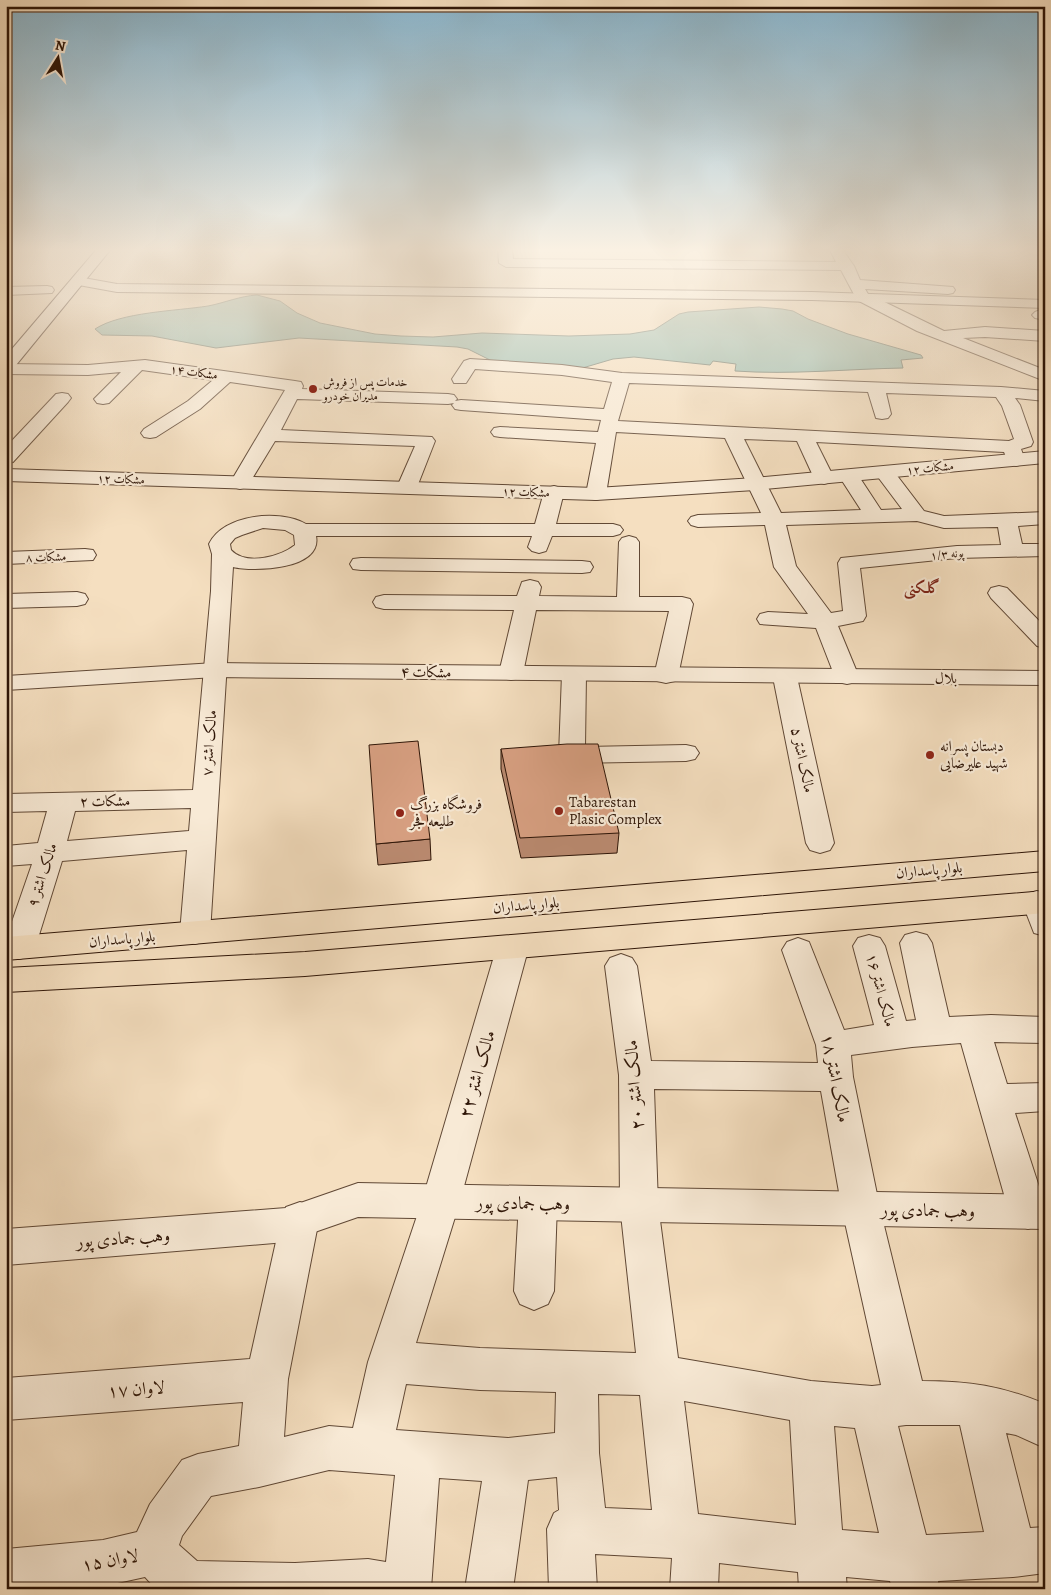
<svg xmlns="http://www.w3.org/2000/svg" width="1051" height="1595" font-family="Alegreya,Amiri,serif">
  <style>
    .water { fill: #9cbdb0; stroke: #707a6c }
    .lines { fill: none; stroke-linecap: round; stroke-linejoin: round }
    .minor-casing { stroke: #604835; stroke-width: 2 }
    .tertiary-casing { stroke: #604835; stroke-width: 2 }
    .secondary-casing { stroke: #2e1507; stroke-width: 2 }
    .primary-casing { stroke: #2e1507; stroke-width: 2 }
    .minor { fill: #f8ead6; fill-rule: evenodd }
    .tertiary { fill: #f8ead6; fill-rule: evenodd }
    .secondary { fill: #f8ead6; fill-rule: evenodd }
    .primary { fill: #f5dfc0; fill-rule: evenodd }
    .wall { fill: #ba8a70; stroke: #2e1507 }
    .building { fill: #d8a082; stroke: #2e1507 }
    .poi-dot { fill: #8f2418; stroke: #f8ead6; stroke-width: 2 }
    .labels { text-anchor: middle; stroke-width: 4.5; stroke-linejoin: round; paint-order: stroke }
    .far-street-label { font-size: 12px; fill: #2e1507; stroke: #f8ead6 }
    .far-poi-label { font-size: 12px; fill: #2e1507; stroke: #f8ead6; text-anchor: start }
    .street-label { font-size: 15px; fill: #2e1507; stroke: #f8ead6 }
    .poi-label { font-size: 15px; fill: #2e1507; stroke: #f8ead6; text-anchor: start }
    .neighbourhood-label { font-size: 16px; font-weight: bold; fill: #7a1f14; stroke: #f8ead6 }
    .near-street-label { font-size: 18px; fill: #2e1507; stroke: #f8ead6 }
  </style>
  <rect width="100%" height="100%" fill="#f5dfc0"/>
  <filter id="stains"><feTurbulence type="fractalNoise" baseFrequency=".004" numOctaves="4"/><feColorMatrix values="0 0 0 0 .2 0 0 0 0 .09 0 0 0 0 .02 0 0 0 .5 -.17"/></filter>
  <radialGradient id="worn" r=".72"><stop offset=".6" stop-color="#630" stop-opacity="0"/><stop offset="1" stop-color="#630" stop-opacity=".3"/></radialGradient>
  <path class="water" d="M257,295L280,301L297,313L320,323L375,334L401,336L433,337L482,333L569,336L630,334L654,330L679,314L688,312L759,307L782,309L793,311L808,319L848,334L921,355L923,358L901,360L903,368C847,369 791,375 735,371L736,364L713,361L710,365L634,357L613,359L579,369L494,362L468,349L457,347L299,338L216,348L152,336L102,335L95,329C121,312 176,311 208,306C224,303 240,296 257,295Z"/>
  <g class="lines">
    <g class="minor-casing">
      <path id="minor" d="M498,249H512L513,259L836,262L831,252L833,249H842L854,266L860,280L953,287L955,290L953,293L948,294L865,289L868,294L944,331L985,327L1045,331V341L985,337L963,338L1045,370V381L917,331L857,300L841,270L506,267L499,263Z
        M1040,310L1045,311V320L1035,318L1032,315L1035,312Z
        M470,359L562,365L622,373L1001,387L1045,391V401L1015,398L1020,405L1033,442L1031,446L1021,449L1025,460L1023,464L1016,466L1009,464L1004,452L816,442L834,478L831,482L824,484L817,482L814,478L797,441L744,439L781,513L861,510L839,476L842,472L849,470L856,472L881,510L902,509L875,473L878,469L885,467L892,469L924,511L944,516L1045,512V524L1018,526L1022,544H1045V556L957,558L860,568L866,616L863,621L838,626L859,677L856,682L847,684L838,682L835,677L816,628L760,624L757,619L760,614L768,612L808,614L774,567L765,525L698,527L691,525L688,521L691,517L698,515L761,513L725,438L616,432L606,494L603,498L596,500L589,498L586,494L596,443L500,437L494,436L491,432L494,428L500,427L598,432L601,420L461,410L455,409L452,405L454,403L448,404L297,399L281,430L432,437L435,441L417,487L414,491L407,493L400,491L397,487L415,446L275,441L247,487L240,489L233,487L230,483L285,390L230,382L200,409L156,437L150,438L144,437L141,433L144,429L188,401L213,380L142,370L109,403L103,404L97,403L94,399L121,372L88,375L6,374V364L88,365L145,360L295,381L301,382L303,386L302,389L448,394L454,395L457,399L455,401L461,400L604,409L612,382L562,375L475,369L466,383H454L452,379L464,361ZM629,383L868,392L876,418L882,419L888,418L891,414L886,393L996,397L1002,406L1014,439L1009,441L618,421ZM917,521L944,528L998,527L1001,545L957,546L841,558L838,563L843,611L831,613L796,566L786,525Z
        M62,393L68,394L71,398L68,402L13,462L6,464V447L56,394Z
        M554,486L561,488L564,492L556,524H613L620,526L623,530L620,534L613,536H552L546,551L539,553L532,551L528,547L532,536H316C323,570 253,572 233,567L210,933L206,941L195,944L184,941L180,933L187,850L62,861L35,948L30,956L19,959L8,956L6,939L32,864L6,866V846L38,843L47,811L6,812V794L193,790L211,591L212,554L209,544C223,514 280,509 306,524H535L544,492L547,488ZM263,528L285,530L294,535L295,545C280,557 246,566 231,550L230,544L235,538L242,535ZM191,808L189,831L67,841L75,811Z
        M629,536L636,538L639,542V597H682L690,599L693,604L678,676L675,681L666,683L657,681L654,676L669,611L536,610L523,673L520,678L511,680L502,678L499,673L514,610L384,609L376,607L373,602L376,597L384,595L517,596L522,582L530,580L538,582L541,587L539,596L617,597L619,542L622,538Z
        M85,549L93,550L96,555L93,560L6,564V552Z
        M361,558L582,561L590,562L593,567L590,572L582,573L361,570L353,569L350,564L353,559Z
        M999,586L1007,588L1045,627V648L1037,646L991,598L988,593L991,588Z
        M77,592L85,594L88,599L85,604L77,606L6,608V594Z
        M574,667L583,669L586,674L585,747L686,745L695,747L699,753L695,759L686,761L572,763L563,761L559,755L562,674L565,669Z
        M785,670L794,672L797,677L834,843L830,850L820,853L810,850L806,843L773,677L776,672Z
        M1037,891L1045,894V936L1034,933L1022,902L1026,894Z
        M916,932L927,935L932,943L949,1017L991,1015L1045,1017V1043L994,1042L1007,1084L1045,1083V1111L1015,1113L1045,1205V1217L1041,1224L1028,1229L1015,1224L1009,1212L961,1043L912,1047L851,1055L853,1077L880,1209L922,1381C969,1381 1002,1386 1045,1404V1448L1016,1435L1006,1433L1030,1528L1045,1527V1573L1013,1577L938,1581L940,1589H892L890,1581L846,1577L847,1589H799L798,1572L719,1563L718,1589H670L672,1558L595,1554L597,1589H549L547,1529L554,1513L559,1510L557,1477L528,1480L513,1589H465L482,1481L439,1478L431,1589H156L145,1577L90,1589H6V1549L103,1540L137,1532L150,1504L182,1460L198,1454L239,1446L243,1402L6,1420V1378L250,1359L281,1219L286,1207L300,1202L314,1207L319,1219L288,1379L284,1437L329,1426L353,1428L368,1362L422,1201L497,946L502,938L513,935L524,938L529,946L460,1201L416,1343L480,1348L636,1353L620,1205L619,1075L605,966L610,958L621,954L632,958L637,966L651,1061L818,1063L816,1045L782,950L787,942L798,938L809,942L844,1030L874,1025L853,946L858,938L869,935L880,938L885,946L906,1021L916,1020L900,943L905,935ZM654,1089L821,1091L842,1209L881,1385L872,1386L811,1381L678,1358L658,1205ZM406,1384L480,1390L556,1392L555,1433L508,1438L396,1430ZM598,1394L640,1395L652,1510L605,1508L599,1453ZM684,1401L790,1420L796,1525L698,1514ZM906,1425H960L984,1532L926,1535L898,1426ZM834,1426L855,1428L879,1533L842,1530ZM329,1470L395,1475L386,1562L368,1559L295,1563L197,1561L179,1545L182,1536L211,1496L259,1487Z
        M538,1186L551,1191L557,1203L554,1291L548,1304L534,1310L520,1304L514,1291L519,1203L525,1191Z"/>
    </g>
    <g class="tertiary-casing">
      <path id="tertiary" d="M78,277L117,284L812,292L1045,300V308L812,300L117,292L73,284L71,281L73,278Z
        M47,286L52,287L54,290L52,293L6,295V287Z
        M1045,451V463L755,490L596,500L6,481V469L596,488L755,478Z
        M215,663L1045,671V685L215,677L6,690V676Z
        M358,1183L1045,1195V1229L358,1217L286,1242L6,1265V1229L286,1208Z"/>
    </g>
    <g class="secondary-casing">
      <path id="secondary" d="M97,249H111L12,370L6,372V356Z"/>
    </g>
    <g class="primary-casing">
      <path id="primary" d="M1045,851V871L6,960V937Z
        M1045,891V913L305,976L6,992V968L305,952Z"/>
    </g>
    <use href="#minor" class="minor"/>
    <use href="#tertiary" class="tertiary"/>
    <use href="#secondary" class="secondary"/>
    <use href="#primary" class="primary"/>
  </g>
  <path class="wall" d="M501,749L619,833L617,853L521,858L501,769Z
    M430,839L431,860L378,865L376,844Z"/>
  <path class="building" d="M418,741L430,839L376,844L369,745Z
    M567,744H598L619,833L520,838L501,749Z"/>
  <linearGradient id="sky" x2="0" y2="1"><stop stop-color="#89b8d2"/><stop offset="0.53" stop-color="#faf1e3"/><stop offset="1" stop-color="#faf1e3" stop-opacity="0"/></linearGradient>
  <rect width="1051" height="472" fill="url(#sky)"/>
  <g class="poi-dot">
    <circle cx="313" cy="389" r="5"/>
    <circle cx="930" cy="755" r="5"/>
    <circle cx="559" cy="811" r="5"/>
    <circle cx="400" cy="813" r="5"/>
  </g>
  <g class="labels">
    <g class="far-street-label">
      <text transform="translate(194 372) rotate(8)" y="4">مشکات ۱۴</text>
      <text transform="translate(930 468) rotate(-6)" y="4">مشکات ۱۲</text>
      <text transform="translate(121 479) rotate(2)" y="4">مشکات ۱۲</text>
      <text transform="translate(526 492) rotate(2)" y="4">مشکات ۱۲</text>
      <text transform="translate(947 554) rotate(-5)" y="4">پونه ۱/۳</text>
      <text transform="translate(46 557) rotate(-2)" y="4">مشکات ۸</text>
    </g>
    <g class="far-poi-label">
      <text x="323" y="386">خدمات پس از فروش<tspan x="323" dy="14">مدیران خودرو</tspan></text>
    </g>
    <g class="street-label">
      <text transform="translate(426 672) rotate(1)" y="5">مشکات ۴</text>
      <text x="946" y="683">بلال</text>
      <text transform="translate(209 743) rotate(-86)" y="5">مالک اشتر ۷</text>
      <text transform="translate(803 760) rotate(78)" y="5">مالک اشتر ۵</text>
      <text transform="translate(105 801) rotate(-1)" y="5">مشکات ۲</text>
      <text transform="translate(929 870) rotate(-5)" y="5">بلوار پاسداران</text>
      <text transform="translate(42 875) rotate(-72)" y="5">مالک اشتر ۹</text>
      <text transform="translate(526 905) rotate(-5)" y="5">بلوار پاسداران</text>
      <text transform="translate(122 939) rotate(-5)" y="5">بلوار پاسداران</text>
      <text transform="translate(881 990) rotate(75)" y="5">مالک اشتر ۱۶</text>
    </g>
    <g class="poi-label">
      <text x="940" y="751">دبستان پسرانه<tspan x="940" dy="17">شهید علیرضایی</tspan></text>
      <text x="569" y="807">Tabarestan<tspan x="569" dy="17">Plasic Complex</tspan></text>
      <text x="410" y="809">فروشگاه بزرگ<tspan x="410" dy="17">طلیعه فجر</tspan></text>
    </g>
    <g class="neighbourhood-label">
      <text x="922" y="593">گلکنی</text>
    </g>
    <g class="near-street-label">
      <text transform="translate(477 1074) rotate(-74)" y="6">مالک اشتر ۲۲</text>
      <text transform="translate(836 1078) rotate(79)" y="6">مالک اشتر ۱۸</text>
      <text transform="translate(634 1085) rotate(-94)" y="6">مالک اشتر ۲۰</text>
      <text transform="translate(523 1203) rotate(1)" y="6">وهب جمادی پور</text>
      <text transform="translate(928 1210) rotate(1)" y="6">وهب جمادی پور</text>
      <text transform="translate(123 1238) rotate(-4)" y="6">وهب جمادی پور</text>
      <text transform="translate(136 1389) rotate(-4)" y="6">لاوان ۱۷</text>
      <text transform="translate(110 1560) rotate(-10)" y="6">لاوان ۱۵</text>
    </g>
  </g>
  <rect width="1051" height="1595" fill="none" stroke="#f5dfc0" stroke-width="25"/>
  <rect x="8" y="8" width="1036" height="1580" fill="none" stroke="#2e1507" stroke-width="2.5"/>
  <rect x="12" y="12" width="1026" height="1570" fill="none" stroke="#2e1507"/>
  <g transform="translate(58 58) rotate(11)" stroke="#f8ead6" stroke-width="4" paint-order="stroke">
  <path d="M0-4L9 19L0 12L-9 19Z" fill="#2e1507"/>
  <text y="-8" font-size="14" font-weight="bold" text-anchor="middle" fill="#2e1507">N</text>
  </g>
  <rect width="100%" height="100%" filter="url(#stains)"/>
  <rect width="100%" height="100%" fill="url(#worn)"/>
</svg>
